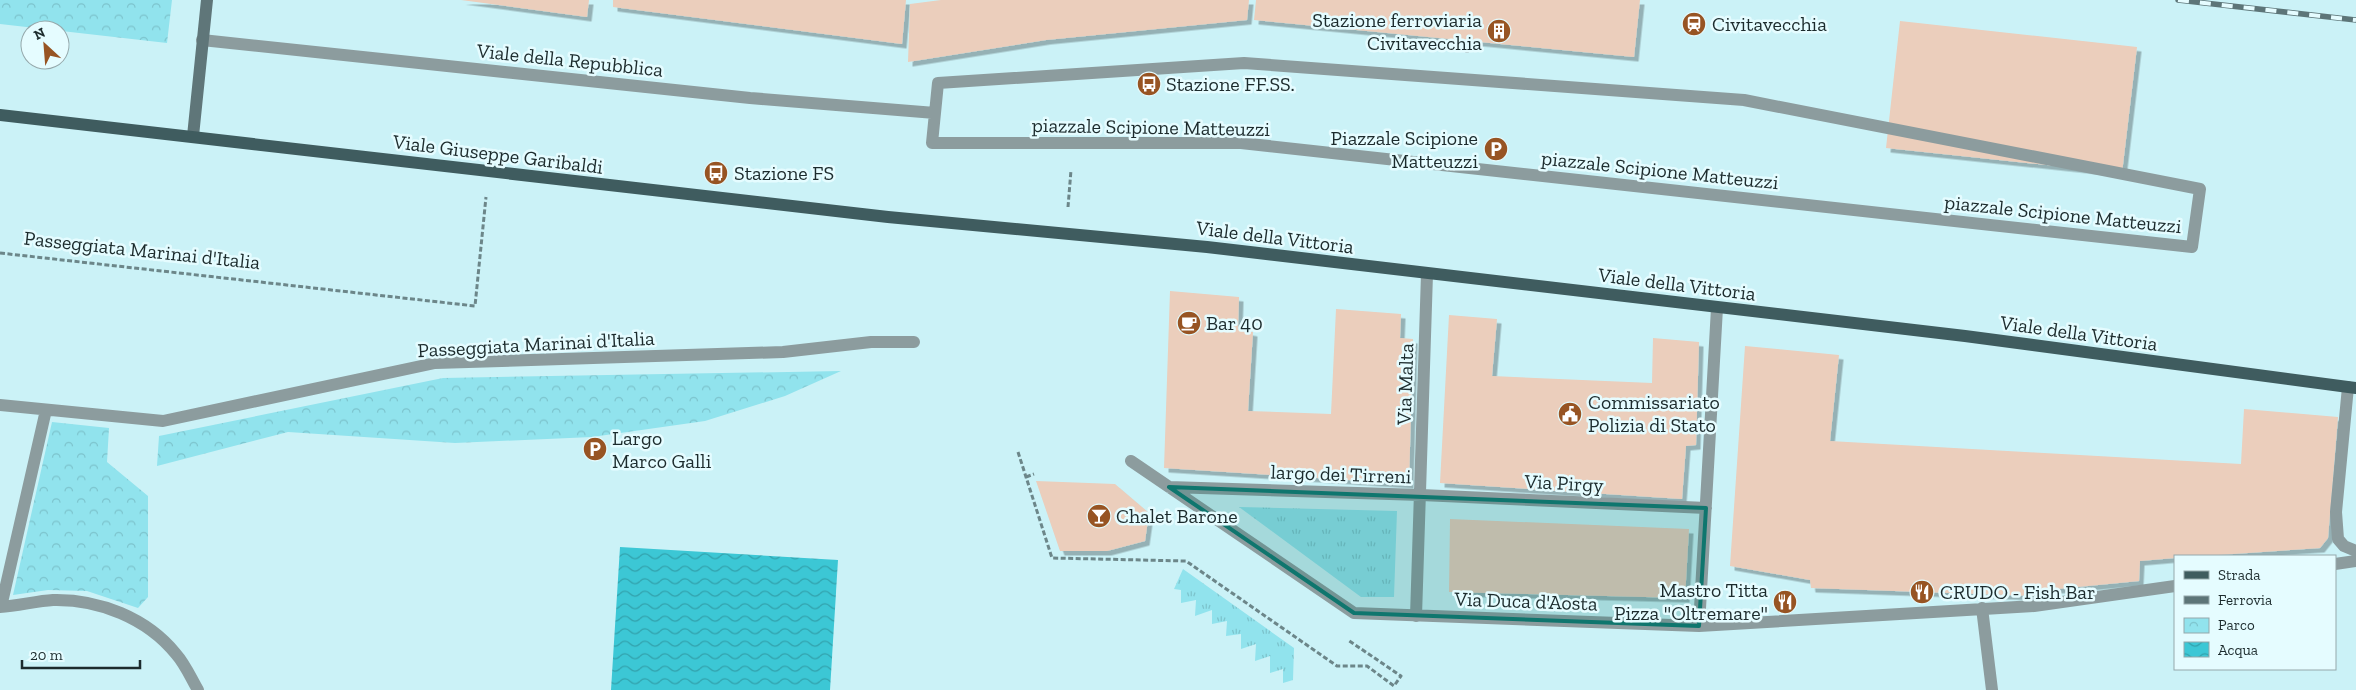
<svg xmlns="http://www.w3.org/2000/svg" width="2356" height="690" font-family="'Zilla Slab',serif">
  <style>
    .grass { fill: url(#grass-tufts) }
    .park { fill: url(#park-crowns) }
    .water { fill: url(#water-waves) }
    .building { fill: #ebcebc; filter: url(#shadow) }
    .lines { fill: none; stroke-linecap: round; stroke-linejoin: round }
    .path { stroke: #6c8689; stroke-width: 3; stroke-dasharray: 5 2.5; stroke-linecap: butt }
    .street { stroke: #8c9c9e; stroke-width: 12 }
    .secondary { stroke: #5f7679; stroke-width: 12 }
    .primary { stroke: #3f5c5f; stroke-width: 12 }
    .rail-casing { stroke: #5d7578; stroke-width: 5.5 }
    .rail { stroke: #e5fcff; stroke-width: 4; stroke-dasharray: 11; stroke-linecap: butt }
    .marked { fill: #0f766e; fill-opacity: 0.2; stroke: #0f766e; stroke-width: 4; stroke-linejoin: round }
    .labels { text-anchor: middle; stroke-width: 5; stroke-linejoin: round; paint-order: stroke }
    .poi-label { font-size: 20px; fill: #1c2b2d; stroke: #e5fcff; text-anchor: start }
    .street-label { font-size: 20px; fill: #1c2b2d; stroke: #e5fcff }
  </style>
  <defs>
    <pattern id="grass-tufts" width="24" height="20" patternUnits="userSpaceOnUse" patternTransform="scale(1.25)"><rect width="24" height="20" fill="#91e3ed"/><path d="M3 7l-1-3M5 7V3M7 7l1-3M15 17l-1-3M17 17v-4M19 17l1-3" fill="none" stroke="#7cc3cc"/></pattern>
    <pattern id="park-crowns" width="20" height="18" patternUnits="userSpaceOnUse" patternTransform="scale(1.25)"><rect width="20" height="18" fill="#91e3ed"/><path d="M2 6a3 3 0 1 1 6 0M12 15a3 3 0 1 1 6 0" fill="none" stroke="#7cc3cc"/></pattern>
    <pattern id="water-waves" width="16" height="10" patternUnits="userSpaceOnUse" patternTransform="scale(1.25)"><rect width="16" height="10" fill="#3cc7d5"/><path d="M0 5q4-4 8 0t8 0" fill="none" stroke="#32a2ad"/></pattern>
    <filter id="shadow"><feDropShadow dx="4.5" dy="4.5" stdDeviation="0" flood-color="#0004"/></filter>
  </defs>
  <rect width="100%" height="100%" fill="#cbf2f7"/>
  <path class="grass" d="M1239,507L1397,511L1394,597H1361Z
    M1183,569L1294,648L1293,680L1283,683V669L1270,673V656L1255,661L1256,644L1241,649V634L1226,636L1227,621L1212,624V610L1195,616L1196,600L1181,603V590L1174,589Z"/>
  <path class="park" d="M0,0H172L167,43L0,24Z
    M841,371L785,396L705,421L592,437L455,443L288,432L157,466L159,436L443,378Z
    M52,422L109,428L107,462L148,496V597L138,608L87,591L48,590L13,595Z"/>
  <path class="water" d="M620,547L838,560L830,690H611Z"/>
  <path class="building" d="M461,0H589L587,17Z
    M613,0H906L902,44L613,7Z
    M941,0H1249L1247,20L1046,40L908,62L910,4Z
    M1256,0H1640L1634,57L1254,20Z
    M1900,21L2137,47L2122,173L1886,148Z
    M1170,291L1239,297L1238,329L1253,332L1248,411L1331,414L1336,309L1401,314L1400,338L1413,339L1409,484L1164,468Z
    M1449,315L1497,319L1492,376L1652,383L1653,338L1699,342L1696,445L1686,446L1682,499L1440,483Z
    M1745,346L1839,355L1830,441L2241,464L2244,409L2338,417L2328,538L2320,548L2204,556H2175V558L2140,561L2139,581L2037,591L2034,596L1811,588L1810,580L1730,566Z
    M1036,481L1115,484L1149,513L1145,541L1107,551H1060Z
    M1450,519L1689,529L1685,598L1449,592Z"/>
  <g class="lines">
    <path class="path" d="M1467,53L1468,41
      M1068,207L1071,170
      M0,253L475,306L486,197
      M1018,452L1052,558L1186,561L1337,666H1367L1394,686L1401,676L1348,640
      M1026,477L1034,474"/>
    <path class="street" d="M202,40L750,98L935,113
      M1244,63L1744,100L2200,189L2192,247L1241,143H932L938,83Z
      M2348,387L2336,512L2338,539L2344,546L2356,551
      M0,405L163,421L435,363L783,352L871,342H914
      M1131,461L1354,613L1699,626L2034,606L2175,586
      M1169,487L1421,495L1706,508
      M2335,564L2356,561
      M0,607C18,606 36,601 53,600C99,599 147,618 176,654C185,664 191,678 198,690
      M1,607L46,410
      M1982,608L1992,690
      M1416,616L1427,274
      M1699,626L1717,308"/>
    <path class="secondary" d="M193,136L207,0"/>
    <path class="primary" d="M0,115L888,217L1207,247L1965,336L2356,388"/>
    <g class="rail-casing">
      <path id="rail" d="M2178,0L2356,20"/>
    </g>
    <use href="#rail" class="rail"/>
  </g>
  <path class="marked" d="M1169,487L1706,508L1699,626L1354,613Z"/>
  <defs>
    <g id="station-disc" transform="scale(1.25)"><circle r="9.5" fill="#975423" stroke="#e5fcff"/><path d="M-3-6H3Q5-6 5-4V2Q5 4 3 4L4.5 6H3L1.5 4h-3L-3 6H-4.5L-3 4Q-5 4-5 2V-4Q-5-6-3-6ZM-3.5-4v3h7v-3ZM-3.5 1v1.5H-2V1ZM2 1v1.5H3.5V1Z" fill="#fff"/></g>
    <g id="building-disc" transform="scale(1.25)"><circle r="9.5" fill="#975423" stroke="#e5fcff"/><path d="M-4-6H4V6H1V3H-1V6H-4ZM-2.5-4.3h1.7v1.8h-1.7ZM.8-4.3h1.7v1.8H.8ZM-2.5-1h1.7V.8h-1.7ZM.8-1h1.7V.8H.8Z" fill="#fff"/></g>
    <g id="bus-disc" transform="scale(1.25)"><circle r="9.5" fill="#975423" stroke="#e5fcff"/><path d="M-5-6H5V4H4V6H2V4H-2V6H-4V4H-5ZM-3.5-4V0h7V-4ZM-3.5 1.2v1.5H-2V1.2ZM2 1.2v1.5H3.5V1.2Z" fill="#fff"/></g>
    <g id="parking-disc" transform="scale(1.25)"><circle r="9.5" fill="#975423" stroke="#e5fcff"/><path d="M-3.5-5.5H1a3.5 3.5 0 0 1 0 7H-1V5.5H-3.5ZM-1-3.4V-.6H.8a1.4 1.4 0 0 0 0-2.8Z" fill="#fff"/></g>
    <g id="cafe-disc" transform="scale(1.25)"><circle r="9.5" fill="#975423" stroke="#e5fcff"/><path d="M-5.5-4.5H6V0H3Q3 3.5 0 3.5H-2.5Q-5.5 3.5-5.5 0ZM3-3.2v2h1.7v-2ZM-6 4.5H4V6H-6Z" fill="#fff"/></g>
    <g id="civic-disc" transform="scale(1.25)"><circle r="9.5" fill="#975423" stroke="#e5fcff"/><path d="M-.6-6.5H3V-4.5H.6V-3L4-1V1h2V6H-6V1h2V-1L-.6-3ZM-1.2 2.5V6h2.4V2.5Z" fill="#fff"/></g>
    <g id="bar-disc" transform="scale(1.25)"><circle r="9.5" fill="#975423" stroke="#e5fcff"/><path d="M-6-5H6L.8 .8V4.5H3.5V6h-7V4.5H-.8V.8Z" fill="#fff"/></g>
    <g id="restaurant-disc" transform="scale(1.25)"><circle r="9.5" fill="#975423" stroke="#e5fcff"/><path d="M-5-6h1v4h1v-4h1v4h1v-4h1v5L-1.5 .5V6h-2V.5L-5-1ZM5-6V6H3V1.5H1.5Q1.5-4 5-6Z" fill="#fff"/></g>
  </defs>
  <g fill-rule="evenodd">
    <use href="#station-disc" x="1694" y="24"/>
    <use href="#building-disc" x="1499" y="31"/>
    <use href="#bus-disc" x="1149" y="84"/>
    <use href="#parking-disc" x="1496" y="149"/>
    <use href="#bus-disc" x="716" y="173"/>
    <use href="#cafe-disc" x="1189" y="323"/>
    <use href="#civic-disc" x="1570" y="414"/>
    <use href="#parking-disc" x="595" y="449"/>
    <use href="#bar-disc" x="1099" y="516"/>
    <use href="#restaurant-disc" x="1922" y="592"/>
    <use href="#restaurant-disc" x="1785" y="602"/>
  </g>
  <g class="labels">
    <g class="poi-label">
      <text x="1482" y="27" text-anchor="end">Stazione ferroviaria<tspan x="1482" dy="23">Civitavecchia</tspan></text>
      <text x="1712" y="31">Civitavecchia</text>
      <text x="1166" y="91">Stazione FF.SS.</text>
      <text x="1478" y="145" text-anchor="end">Piazzale Scipione<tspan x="1478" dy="23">Matteuzzi</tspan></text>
      <text x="734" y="180">Stazione FS</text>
      <text x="1206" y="330">Bar 40</text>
      <text x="1588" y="409">Commissariato<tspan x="1588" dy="23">Polizia di Stato</tspan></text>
      <text x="612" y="445">Largo<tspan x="612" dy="23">Marco Galli</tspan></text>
      <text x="1116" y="523">Chalet Barone</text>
      <text x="1768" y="597" text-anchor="end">Mastro Titta<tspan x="1768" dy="23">Pizza "Oltremare"</tspan></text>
      <text x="1940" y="599">CRUDO - Fish Bar</text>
    </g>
    <g class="street-label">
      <text transform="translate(570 60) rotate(6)" y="7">Viale della Repubblica</text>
      <text transform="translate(1151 127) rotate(1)" y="7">piazzale Scipione Matteuzzi</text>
      <text transform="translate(498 154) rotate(7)" y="7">Viale Giuseppe Garibaldi</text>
      <text transform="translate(1660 170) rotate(6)" y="7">piazzale Scipione Matteuzzi</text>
      <text transform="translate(2063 214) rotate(6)" y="7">piazzale Scipione Matteuzzi</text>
      <text transform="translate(1275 237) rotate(7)" y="7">Viale della Vittoria</text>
      <text transform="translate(142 250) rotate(6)" y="7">Passeggiata Marinai d'Italia</text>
      <text transform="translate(1677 284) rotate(7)" y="7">Viale della Vittoria</text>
      <text transform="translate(2079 333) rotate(8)" y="7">Viale della Vittoria</text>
      <text transform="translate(536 344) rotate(-3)" y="7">Passeggiata Marinai d'Italia</text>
      <text transform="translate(1405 384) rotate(-88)" y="7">Via Malta</text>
      <text transform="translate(1341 474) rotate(2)" y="7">largo dei Tirreni</text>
      <text transform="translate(1564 483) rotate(3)" y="7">Via Pirgy</text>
      <text transform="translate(1526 601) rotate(2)" y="7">Via Duca d'Aosta</text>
    </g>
  </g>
  <rect x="2174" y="555" width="162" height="115" fill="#e5fcff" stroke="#95a8ab"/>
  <rect x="2184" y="571" width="25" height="8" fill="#3f5c5f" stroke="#95a8ab"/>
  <text x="2218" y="580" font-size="15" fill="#1c2b2d">Strada</text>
  <rect x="2184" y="596" width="25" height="8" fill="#5d7578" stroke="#95a8ab"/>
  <text x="2218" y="605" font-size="15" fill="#1c2b2d">Ferrovia</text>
  <rect x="2184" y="618" width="25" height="15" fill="url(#park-crowns)" stroke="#95a8ab"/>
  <text x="2218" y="630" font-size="15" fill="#1c2b2d">Parco</text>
  <rect x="2184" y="642" width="25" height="15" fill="url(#water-waves)" stroke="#95a8ab"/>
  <text x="2218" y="655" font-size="15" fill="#1c2b2d">Acqua</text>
  <g transform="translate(45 45) rotate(334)"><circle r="24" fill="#e5fcff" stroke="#95a8ab"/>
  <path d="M0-4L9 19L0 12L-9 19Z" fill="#975423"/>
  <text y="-8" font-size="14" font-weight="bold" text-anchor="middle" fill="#1c2b2d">N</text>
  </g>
  <path d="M22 660v8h118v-8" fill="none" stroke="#1c2b2d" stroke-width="2.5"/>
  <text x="30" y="660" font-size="15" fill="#1c2b2d" stroke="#e5fcff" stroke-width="4" paint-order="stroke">20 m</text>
</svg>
